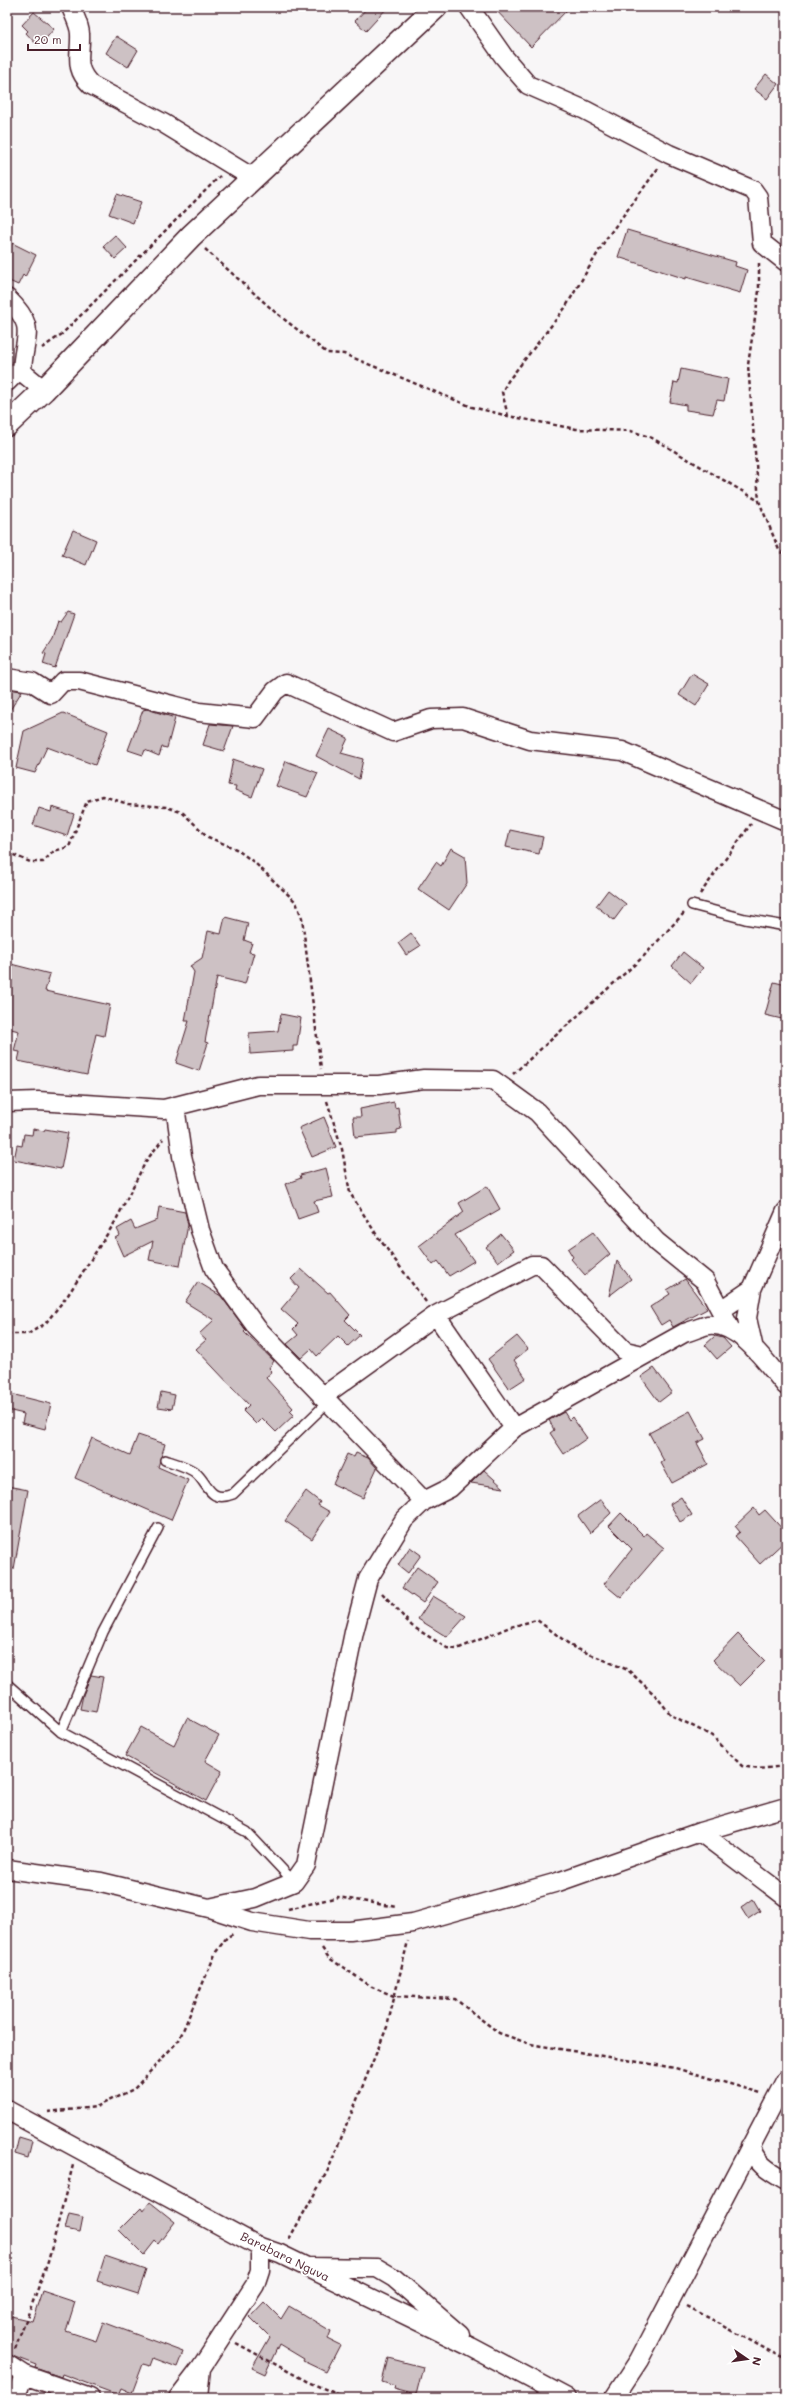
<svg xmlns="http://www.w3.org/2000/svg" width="793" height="2405" font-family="Mali,sans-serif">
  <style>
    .building { fill: #cdc1c4; stroke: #4a1f2b }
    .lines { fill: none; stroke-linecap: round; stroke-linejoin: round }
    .lane-casing { stroke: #4a1f2b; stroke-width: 12 }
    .street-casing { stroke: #4a1f2b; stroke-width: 21 }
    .secondary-casing { stroke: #4a1f2b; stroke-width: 25 }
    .path { stroke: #4a1f2b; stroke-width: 2.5; stroke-dasharray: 4 3; stroke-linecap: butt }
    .lane { stroke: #fff; stroke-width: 9 }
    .street { stroke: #fff; stroke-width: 18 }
    .secondary { stroke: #fff; stroke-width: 22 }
    .labels { text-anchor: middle; stroke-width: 4; stroke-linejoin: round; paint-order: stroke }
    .street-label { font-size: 12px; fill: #4a1f2b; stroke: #fff }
  </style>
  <rect width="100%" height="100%" fill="#f8f6f7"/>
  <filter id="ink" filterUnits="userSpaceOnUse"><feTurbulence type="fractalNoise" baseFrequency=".025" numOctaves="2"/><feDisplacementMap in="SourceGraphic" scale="8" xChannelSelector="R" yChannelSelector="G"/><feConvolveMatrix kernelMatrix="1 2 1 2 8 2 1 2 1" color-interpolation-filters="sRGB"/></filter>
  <g filter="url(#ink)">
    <path class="building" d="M368,7H388L366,31L355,21Z
      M493,7H570L531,47Z
      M34,12L54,29L42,43L41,41L37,45L26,33L28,31L22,25Z
      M116,36L138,50L128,67L106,53Z
      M766,74L778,84L767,99L754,89Z
      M117,194L141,202L133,223L109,214Z
      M627,230L736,262L735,266L747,270L740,293L686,277V279L618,257Z
      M115,235L127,248L115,259L103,246Z
      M12,243L36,255L25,277L23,275L18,285L7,280V254Z
      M681,369L728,379L724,401L717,400L713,414L686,410V405L670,402L674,382L678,383Z
      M73,530L96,540L86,565L62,555Z
      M68,612L74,614L55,668L43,664L46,654L43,653L52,639L58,621L61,622Z
      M692,674L709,684L696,706L679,695Z
      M7,689L22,691L7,715Z
      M147,709L175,718L167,748L162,747L159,756L145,750L143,755L128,750L143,710Z
      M63,713L108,731L95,765L47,747L35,773L16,768L24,731Z
      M210,724L233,726L224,751L203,745Z
      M329,729L348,738L341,753L363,759L359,779L316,756Z
      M233,759L262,769L252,797L235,790L236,786L228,785Z
      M286,761L318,773L307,797L276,786Z
      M52,807L74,814L67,836L33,825L39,808L51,812Z
      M510,830L543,837L539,854L506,847Z
      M451,848L465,856L467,883L449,910L418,889L436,862L441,866Z
      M608,890L626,904L614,920L596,906Z
      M225,917L248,923L244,940L252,943L249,952L254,953L245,984L217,977L205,1042L208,1043L199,1071L176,1063L189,1021H185L194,972L190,966L202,958L208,931L221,934Z
      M411,933L420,946L406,955L398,943Z
      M683,952L703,968L691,983L672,966Z
      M7,963L50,974L45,991L110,1005L104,1036L96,1034L87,1075L18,1061L20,1052L14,1051L19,1031L7,1028Z
      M774,982L786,985V1020L765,1015Z
      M281,1014L301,1018L297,1046H293V1051L250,1054L249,1033L278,1031Z
      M394,1102L395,1108L398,1107L401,1129L397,1130V1133L355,1137L353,1117H361L360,1109Z
      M324,1117L336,1147L312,1157L299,1128Z
      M33,1129L44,1131L45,1129L68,1133L61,1169L14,1160L17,1145L22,1146L24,1134L32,1135Z
      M326,1168L333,1197L314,1201L318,1212L298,1219L285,1184L301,1178L300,1175Z
      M487,1186L500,1209L455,1235L474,1261L449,1276L438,1261L433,1265L419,1246L464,1212L459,1203Z
      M159,1207L185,1212L188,1225L180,1266L149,1260L153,1241L123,1256L115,1238L120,1235L117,1229L131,1221L135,1229L157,1220Z
      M593,1232L610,1254L585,1275L571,1259L573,1257L568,1249Z
      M501,1234L514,1250L498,1262L486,1247Z
      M617,1261L631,1279L609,1296Z
      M301,1269L328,1293L330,1292L350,1315L345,1320L360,1335L348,1346L338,1336L317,1356L311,1349L301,1358L287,1344L298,1335L293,1329L298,1324L281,1309L299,1288L291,1279Z
      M685,1279L707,1309L673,1327L669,1320L661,1325L650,1307L670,1294L667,1290Z
      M198,1282L221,1296L246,1330L244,1332L274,1361L269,1368L272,1371L266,1378L293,1408L290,1411L294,1415L276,1432L262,1418L256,1424L243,1411L249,1405L196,1349L206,1340L199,1334L214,1320L185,1302Z
      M517,1336L528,1349L514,1360L526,1378L509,1389L488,1359Z
      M715,1336L723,1338L731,1347L717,1359L705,1345Z
      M654,1368L672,1392L659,1402L641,1377Z
      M161,1392L175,1395L172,1409L158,1407Z
      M7,1393L51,1404L45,1429L22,1423L24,1414L7,1410Z
      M690,1411L705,1439L697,1443L708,1464L672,1483L661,1463L664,1461L649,1433Z
      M564,1412L569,1420L572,1417L587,1438L564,1454L550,1433L554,1430L549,1420Z
      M138,1435L165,1444L158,1467L188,1480L171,1520L75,1478L92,1438L130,1455Z
      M356,1453L368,1458L377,1468L363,1498L333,1484L347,1454L354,1457Z
      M484,1470L504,1488L471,1483Z
      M7,1486L28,1490L14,1569L7,1568Z
      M306,1491L320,1502L318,1505L330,1512L312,1539L285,1521Z
      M681,1497L692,1515L680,1522L670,1504Z
      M601,1499L611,1513L590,1533L578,1516Z
      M754,1508L759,1515L765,1510L786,1533V1540L760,1564L735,1536L740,1532L735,1526Z
      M621,1513L644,1536L646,1533L664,1548L621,1598L604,1584L632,1549L609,1526Z
      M410,1547L421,1555L408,1573L398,1565Z
      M417,1567L438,1582L423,1603L402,1588Z
      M433,1596L466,1616L447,1637L418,1619Z
      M738,1634L765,1661L740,1686L713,1660Z
      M91,1675L103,1677L96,1712L80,1709L83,1695Z
      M187,1718L219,1735L205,1761L222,1771L206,1801L125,1756L141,1727L174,1745Z
      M753,1899L760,1911L748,1919L741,1908Z
      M19,2137L32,2141L28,2158L15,2154Z
      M150,2202L175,2222L158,2244L155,2241L144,2255L119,2230L141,2208L143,2211Z
      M69,2214L83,2217L80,2232L65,2229Z
      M105,2256L146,2270L138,2294L97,2281Z
      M42,2291L75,2302L66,2331L96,2341L103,2322L183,2352L177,2367L153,2358L150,2366L143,2364L132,2393L121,2388L118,2395L62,2374L61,2377L35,2368L36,2365L7,2354V2315L32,2321Z
      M264,2302L281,2319L289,2306L331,2331L328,2339L340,2345L326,2372L303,2361L304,2359L279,2344L265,2374L252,2368L270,2337L250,2317Z
      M388,2358L423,2367L416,2395L394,2389L395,2386L382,2382Z"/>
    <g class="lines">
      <g class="lane-casing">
        <path id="lane" d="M692,905L745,919L786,926
          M165,1460C174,1463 190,1467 197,1474C209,1486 210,1503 233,1494L327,1403
          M7,1684L61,1732L247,1832L294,1882
          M61,1732L103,1632L158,1528"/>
      </g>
      <g class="street-casing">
        <path id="street" d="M71,7C74,15 80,26 80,34C81,56 73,67 91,85L163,123L253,178
          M469,7L504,57L528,85L585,110L669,154L753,190L758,197L762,243L786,262
          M7,298C39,329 23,335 22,372
          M7,382L16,373L22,372L44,390
          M7,678L32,682L51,694L63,681H79L199,712L255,718L275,691L286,683L393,732L431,719L463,718L530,740L622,751L786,821
          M7,1102L38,1101L164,1109L258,1085H379L424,1079L493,1080L537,1112L657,1242L705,1281L730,1328
          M175,1106L182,1156L200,1230L214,1269L257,1328L424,1501
          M721,1310L752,1289
          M436,1315L514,1428
          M754,1349L747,1318L752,1289L786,1211
          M322,1397L436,1315L532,1265H541L625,1351L643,1355
          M700,1832L786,1897
          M7,1869L101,1882L209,1908L252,1922L309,1931H350L413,1923L558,1882L700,1832L786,1807
          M209,1908L255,1898L294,1882L306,1865L354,1632L368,1579L404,1520L424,1501L450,1488L514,1428L684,1333C692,1331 700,1327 708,1325C739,1321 769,1366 786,1386
          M7,2110L260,2247L280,2254L471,2347L567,2398
          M750,2146C757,2165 769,2171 786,2181
          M309,2267L377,2268L394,2278L460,2335
          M7,2364L24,2375L90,2398
          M15,2398L24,2375
          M178,2398L201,2368L255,2285L260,2270V2247
          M198,2398L201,2368
          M614,2398L639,2360L786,2079"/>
      </g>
      <g class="secondary-casing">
        <path id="secondary" d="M7,425L44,390L191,236L436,7"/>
      </g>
      <path class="path" d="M205,249L275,312L327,353L344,354L472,407L508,416L576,429L631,431L652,438L759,501L779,550L786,556
        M759,263V291L748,365L759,501
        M42,348L62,334L220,176
        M508,416L502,392L508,381L565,308L606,239L659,167
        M7,852L30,862H43L54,851L69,847L87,801L103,796L128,804L167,807L183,813L208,837L236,849L255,863L296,902L302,918L321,1069
        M700,894L751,824
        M513,1074L643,957L684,913
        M327,1101L342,1149L350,1193L378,1237L426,1302
        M7,1334H28L45,1324L68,1295L115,1222L146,1161L163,1139
        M382,1593L412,1626L447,1648L457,1649L510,1627L537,1620L573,1647L628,1670L656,1696L671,1715L712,1736L742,1766L758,1769L786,1766
        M288,1909L338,1897L396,1907
        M322,1948L329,1958L372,1987L394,1996L455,1999L499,2033L530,2044L675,2068L761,2093
        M48,2112L96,2107L134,2089L179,2040L216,1952L227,1937L233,1934
        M289,2239L328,2170L387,2027L408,1941
        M687,2306L786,2360
        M236,2343L308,2382L347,2398
        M15,2349L48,2262L73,2165"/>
      <use href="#lane" class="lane"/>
      <use href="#street" class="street"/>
      <use href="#secondary" class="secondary"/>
    </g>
  </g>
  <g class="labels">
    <g class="street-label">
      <text transform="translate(285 2257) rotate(26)" y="4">Barabara Nguva</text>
    </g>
  </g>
  <rect width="793" height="2405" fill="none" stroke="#fff" stroke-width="24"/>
  <rect x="12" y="12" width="769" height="2381" fill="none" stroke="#4a1f2b" stroke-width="1.5" filter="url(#ink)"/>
  <g transform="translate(747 2359) rotate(103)" stroke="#ffffff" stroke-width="3" paint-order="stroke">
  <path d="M0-3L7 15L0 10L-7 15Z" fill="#4a1f2b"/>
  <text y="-6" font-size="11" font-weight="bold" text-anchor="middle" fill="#4a1f2b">N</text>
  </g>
  <path d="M28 44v6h52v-6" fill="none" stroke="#4a1f2b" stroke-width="2"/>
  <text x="34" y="44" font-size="12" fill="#4a1f2b" stroke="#ffffff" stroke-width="3" paint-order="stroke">20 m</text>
</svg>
